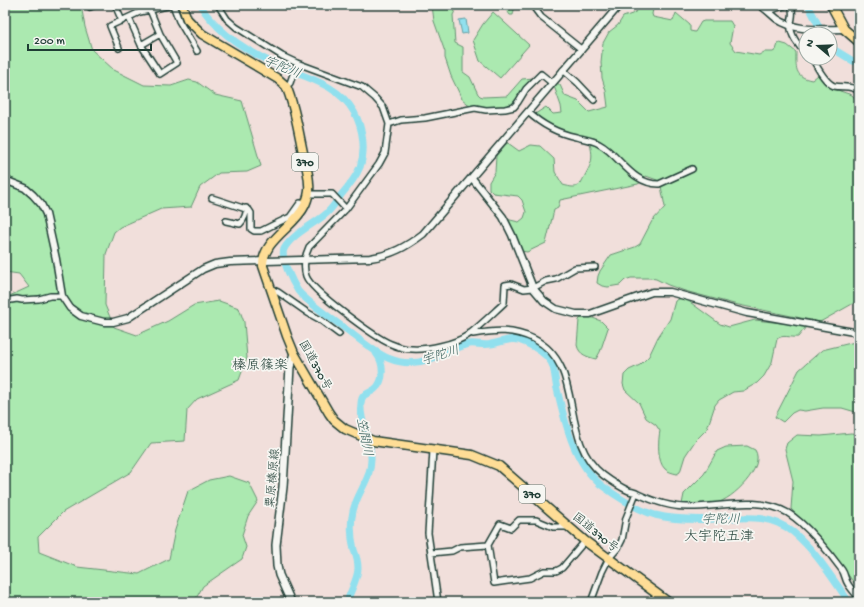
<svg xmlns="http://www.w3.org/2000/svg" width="864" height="607" font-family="'Gochi Hand','Klee One',sans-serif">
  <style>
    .green { fill: #abe9b0; stroke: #659372 }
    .water { fill: #91e0ee; stroke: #639fa4 }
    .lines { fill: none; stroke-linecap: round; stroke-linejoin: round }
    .river { stroke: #91e0ee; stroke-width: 7 }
    .minor-casing { stroke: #1f3d34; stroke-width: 8 }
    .tertiary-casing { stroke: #1f3d34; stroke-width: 9 }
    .secondary-casing { stroke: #1f3d34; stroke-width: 10 }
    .primary-casing { stroke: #1f3d34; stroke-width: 11 }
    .trunk-casing { stroke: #1f3d34; stroke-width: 11 }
    .minor { stroke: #f6f6f2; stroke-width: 5 }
    .tertiary { stroke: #f6f6f2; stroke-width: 6 }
    .secondary { stroke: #f6f6f2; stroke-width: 7 }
    .primary { stroke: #fedd96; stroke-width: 8 }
    .trunk { stroke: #fedd96; stroke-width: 8 }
    .labels { text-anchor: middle; stroke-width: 3.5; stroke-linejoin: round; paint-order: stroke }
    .shield { fill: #f6f6f2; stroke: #60746d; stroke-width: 1 }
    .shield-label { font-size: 11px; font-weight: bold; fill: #1f3d34 }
    .street-label { font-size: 12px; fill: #1f3d34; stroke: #f6f6f2 }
    .water-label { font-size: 13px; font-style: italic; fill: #365e59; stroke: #f6f6f2 }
    .quarter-label { font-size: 14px; fill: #1f3d34; stroke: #f6f6f2 }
  </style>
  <rect width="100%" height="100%" fill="#f1dfdb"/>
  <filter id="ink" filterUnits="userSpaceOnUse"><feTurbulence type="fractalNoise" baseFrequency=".025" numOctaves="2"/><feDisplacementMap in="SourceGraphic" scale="8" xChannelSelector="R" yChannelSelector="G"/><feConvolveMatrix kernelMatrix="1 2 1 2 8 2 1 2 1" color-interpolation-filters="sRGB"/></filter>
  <g filter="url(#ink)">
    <path class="green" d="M5,5H81L85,27L92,50L114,70L144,85L171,86L189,80L197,82L215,95L242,101L261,166L247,172L219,173L200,187L191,207L161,209L120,227L114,232L106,254L105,305L114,327L137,335L168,321L194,305L219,301L239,308L244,322L247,358L239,380L197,399L187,410L185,441L151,443L131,472L63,512L38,537L39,552L77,567L139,574L169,559L175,530L188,491L209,480L229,476L249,483L258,501L248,516L242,535L246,547L242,559L203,586L194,602H5V298L29,287L19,274L5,272Z
      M432,5H463L457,7L453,15L455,43L463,47V72L470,77L478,94L480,96L483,97L507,96L522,79L534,78L522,90L515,103L507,106L472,107L462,99L451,76L445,58V52L434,21Z
      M503,5H515L513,15H510Z
      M640,5H654L652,14L653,17L673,21L676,13L690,25V31L695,32L701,22L704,21H730L733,26L730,43L736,51L759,55L764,52H773L776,50L778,44L780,43L787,45L796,52C796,67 794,77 812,80L818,75L840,91L852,95L859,103V302L854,303L820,322L734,304L685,291L668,285L656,279L650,278H631L625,280L620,285L608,287L602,286L597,283L598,276L600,271L611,255L635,247L640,244L652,221L665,207L660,181L646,176L643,181L638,184L560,200L558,208L554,210L546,243L527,252L521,251L506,219L519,222L524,218L526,212L522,200L518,196L493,193L489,189V182L495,172L496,156L506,144L508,143L519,151L531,145L540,146L554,159L555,172L563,185C571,187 576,189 581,183C591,163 595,162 589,140L560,133L535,114L546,107L553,114L562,113L561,106L554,86L557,83L560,85L565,96L578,101L589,112L608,107L606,91L602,78L601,62L603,43L609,32L618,25L623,17L632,14L637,11Z
      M493,12L529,45L500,78L480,61L473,40L483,24Z
      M681,298L687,300L720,324L729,327L755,320L799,325L806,327L798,337C791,338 782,334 777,339L772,362L764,376L757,383L743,391L733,392L719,400L715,405L707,429L695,441L685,456L680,472L677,474C673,473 668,472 665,469C657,462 658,440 660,431L656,425L646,418L639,403L625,390L623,384L624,375L629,370L640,365L649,356L658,337L670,319L675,301Z
      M590,317L601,321L608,328L600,352L596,359C588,357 579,355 577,345L579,320L581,318Z
      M859,341V413L842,408H823L805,411L798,410L792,413L783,422L775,417L799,370L822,350Z
      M851,433L859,434V589L820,539L791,509L793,481L785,449L787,443L797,435L821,436Z
      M747,446L755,450C766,467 732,500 716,503C708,505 689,506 682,504L684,494L704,474L717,451L726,447Z"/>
    <path class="water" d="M466,19L468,33L462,34L459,20Z"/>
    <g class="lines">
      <path class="river" d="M201,5C204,14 212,20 218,27C235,44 257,56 279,66C307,78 338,84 354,112C363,128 366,150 360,167C356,177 348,187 341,195C337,201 332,208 327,213C315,224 292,234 284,249C280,258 293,283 298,291C308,303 334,320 347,330C371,348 393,371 427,360C441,356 454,348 469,344C476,343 484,346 491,344C503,342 512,336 524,342C533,346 545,352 551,362C555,369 555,381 557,389C565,422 573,462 601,485C616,496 638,510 655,515C675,520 697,520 717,519C744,518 769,513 793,532C816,551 832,578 849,602
        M808,5L823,34
        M830,47L853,61L859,62
        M347,602C350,591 358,579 358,568C358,562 356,555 354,550C351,537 350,524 353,511C357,493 371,479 371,460C372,440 359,423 361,403C362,392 368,395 375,389C385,380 384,363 376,353"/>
      <g class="minor-casing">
        <path id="minor" d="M115,5L122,21
          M173,5L179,21L197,51
          M218,5L227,19L236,27L282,56L297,63L362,87L375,98L383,107L389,124L385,153L379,164L346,209L309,247C305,255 303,267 306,276C311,291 376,338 391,344C398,347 405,349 412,349C428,350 455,344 468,335C481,325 493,313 504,303L505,285L511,284L524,289L533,288L546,281L556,279L575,268L595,267
          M532,5L541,17L581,49
          M791,5C794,13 792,16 791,24C789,34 799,47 806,53
          M90,7L95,5
          M768,11L787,5
          M129,18L141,45
          M160,34L177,63L160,74L141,45L160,34L150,10L171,5
          M119,48L110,26L140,12L150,10
          M812,58C817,66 824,82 834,86C843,88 851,85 859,91
          M563,70L577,82L594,100
          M286,86L290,83L297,63
          M528,112C542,125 557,133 576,137C583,139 593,140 599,144C620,155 631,184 659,184L692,169
          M389,124L401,120L425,118L475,108L486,110L505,109L514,107L518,102L526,89L541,74L552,83
          M309,194H332L346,209
          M212,198L249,210L251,213V229L254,231H261L275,224L290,217L300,203L305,204
          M226,221L240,224C244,220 247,213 246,208
          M271,289L278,292L308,313L319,319L339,334
          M5,301L17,299L22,300L39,299L50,296H62
          M470,333L473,334C496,330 513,329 534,339C587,366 557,439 603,475C611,481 620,487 629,491C632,492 635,492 638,494C653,501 669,507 687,507C721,508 755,495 788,513C806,524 829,552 842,570C845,574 845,580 848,584C851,589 855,593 859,598
          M433,450L428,533L438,602
          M569,527H553L536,520H519L511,528L500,524L488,545L494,583L530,578L544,571H556L562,568L585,541
          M431,553L452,551L460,547L488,545
          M591,602L602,572L609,558L618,548L622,540L626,518L636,493"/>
      </g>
      <g class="tertiary-casing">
        <path id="tertiary" d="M760,5C766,9 771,14 777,19C796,32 822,29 844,29
          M472,178L503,217L512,235L533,288L544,301L556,309L576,314H590L652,292H670L747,313L859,333
          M5,180L25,188L33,195L41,204L46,214L56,259L62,296L70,308L81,316L104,322H113L128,318L203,269L215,264L230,262L370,258C391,255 406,247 423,234L617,8L621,5"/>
      </g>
      <g class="secondary-casing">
        <path id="secondary" d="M291,602L279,575L277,566L276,545L283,487L290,367L294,353"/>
      </g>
      <g class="primary-casing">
        <path id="primary" d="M831,5L844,29L859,42"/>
      </g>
      <g class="trunk-casing">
        <path id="trunk" d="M182,5L187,19L202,34L278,79L286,86L288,91C296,112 299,135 304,157C306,166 309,175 309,184C310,191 308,198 305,205C295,227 262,240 263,266L287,336L294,353L329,413L334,420L345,429L373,441L472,455L499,466L585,541L668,602"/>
      </g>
      <use href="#minor" class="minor"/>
      <use href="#tertiary" class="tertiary"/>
      <use href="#secondary" class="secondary"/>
      <use href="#primary" class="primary"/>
      <use href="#trunk" class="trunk"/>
    </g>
  </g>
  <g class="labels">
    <g class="shield">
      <rect x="292" y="153" width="26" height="18" rx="3"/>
      <rect x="519" y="485" width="26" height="18" rx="3"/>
    </g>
    <g class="shield-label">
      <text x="305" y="166">370</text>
      <text x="532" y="498">370</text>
    </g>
    <g class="street-label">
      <text transform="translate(316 365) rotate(61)" y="4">国道370号</text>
      <text transform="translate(272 478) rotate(-85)" y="4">粟原榛原線</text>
      <text transform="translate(596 532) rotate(39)" y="4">国道370号</text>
    </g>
    <g class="water-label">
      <text transform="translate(283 66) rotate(22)" y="5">宇陀川</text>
      <text transform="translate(440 354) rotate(-18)" y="5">宇陀川</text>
      <text transform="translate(366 437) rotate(79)" y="5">笠間川</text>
      <text transform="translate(721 518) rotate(-1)" y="5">宇陀川</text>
    </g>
    <g class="quarter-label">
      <text x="260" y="369">榛原篠楽</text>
      <text x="719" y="540">大宇陀五津</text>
    </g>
  </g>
  <rect width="864" height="607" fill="none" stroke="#f6f6f2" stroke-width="20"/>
  <rect x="10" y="10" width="844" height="587" fill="none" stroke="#1f3d34" stroke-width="1.5" filter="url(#ink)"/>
  <g transform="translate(818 46) rotate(289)"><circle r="19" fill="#f6f6f2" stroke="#a0aca6"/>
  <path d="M0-3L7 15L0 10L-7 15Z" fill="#1f3d34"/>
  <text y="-6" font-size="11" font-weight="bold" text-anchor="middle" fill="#1f3d34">N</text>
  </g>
  <path d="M28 44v6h123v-6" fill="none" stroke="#1f3d34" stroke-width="2"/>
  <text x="34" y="44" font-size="12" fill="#1f3d34" stroke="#f6f6f2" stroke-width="3" paint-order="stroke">200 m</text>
</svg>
